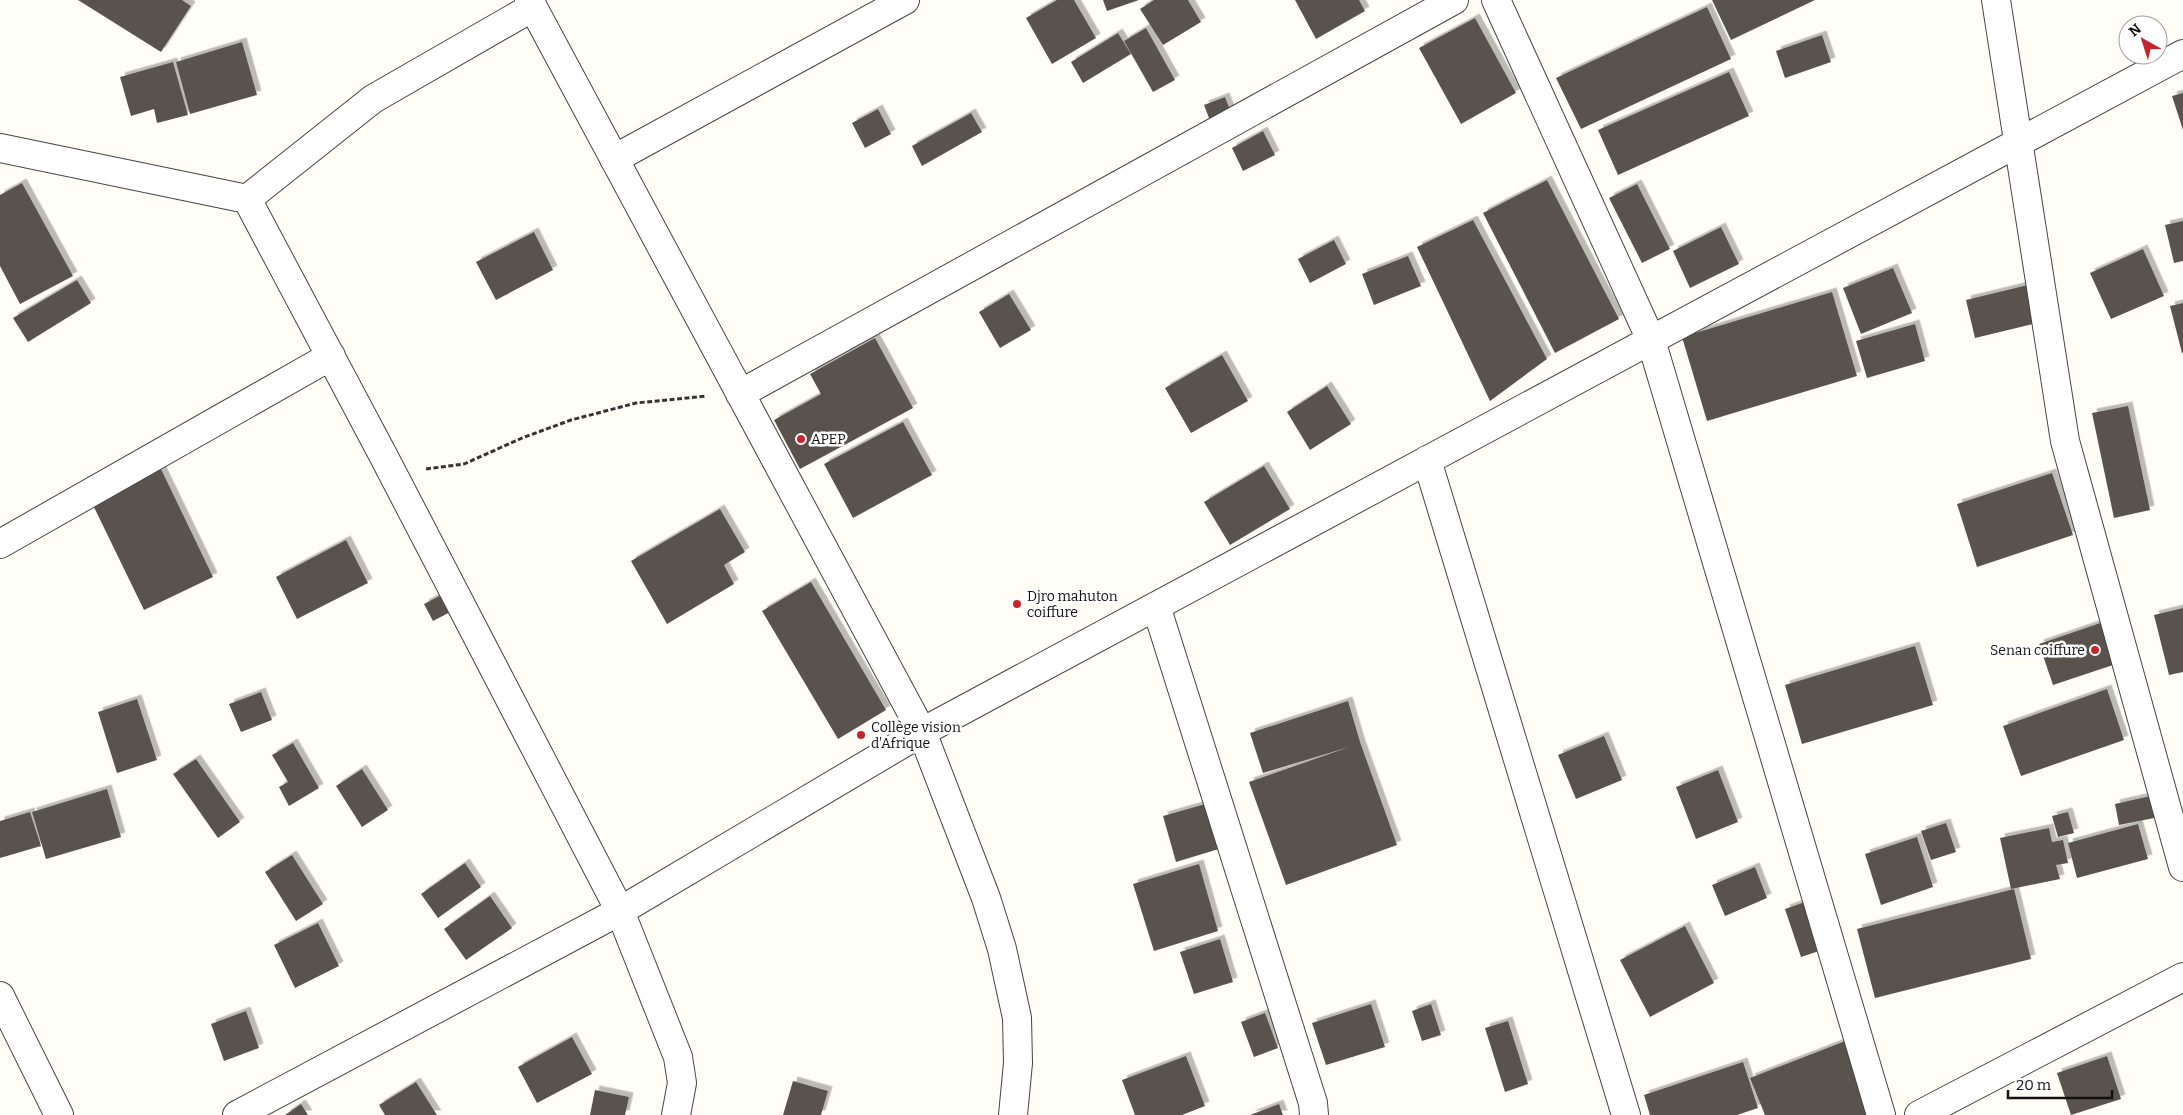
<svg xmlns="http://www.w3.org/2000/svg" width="2183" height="1115" font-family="Bitter,serif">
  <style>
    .building { fill: #5a524d; filter: url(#shadow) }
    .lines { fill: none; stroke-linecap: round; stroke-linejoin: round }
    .street-casing { stroke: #444; stroke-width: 30 }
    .path { stroke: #333; stroke-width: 3; stroke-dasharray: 5 2.5; stroke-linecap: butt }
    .street { stroke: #fff; stroke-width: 28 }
    .poi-dot { fill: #c4262e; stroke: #fff; stroke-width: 2 }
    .labels { text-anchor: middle; stroke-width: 5; stroke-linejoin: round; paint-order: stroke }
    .poi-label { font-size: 14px; fill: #111; stroke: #fff; text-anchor: start }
  </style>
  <defs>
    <filter id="shadow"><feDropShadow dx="4.5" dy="-4.5" stdDeviation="0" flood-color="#0004"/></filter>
  </defs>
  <rect width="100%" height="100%" fill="#fffdf5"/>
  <path class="building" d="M78,0H182L191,6L161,52Z
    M1057,0H1074L1096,38L1052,64L1026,18Z
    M1103,0H1139L1107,11Z
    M1154,0H1188L1201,22L1163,45L1140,9Z
    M1295,0H1359L1365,11L1316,39Z
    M1712,0H1815L1731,40Z
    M1707,7L1731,59L1581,129L1556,78Z
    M1475,18L1516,93L1461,124L1419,48Z
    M1146,28L1175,80L1153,92L1124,41Z
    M1118,33L1131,54L1083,83L1071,62Z
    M1822,35L1831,62L1785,78L1776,51Z
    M242,42L257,95L190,114L176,62Z
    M173,62L188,115L157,123L154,109L131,116L120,77Z
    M1729,72L1749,116L1618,175L1598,130Z
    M2183,93V130L2172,96Z
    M1225,97L1232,115L1211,123L1204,105Z
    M878,109L891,134L865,148L852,123Z
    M971,113L982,132L922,166L912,146Z
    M1263,131L1275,155L1243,171L1232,148Z
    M1547,180L1619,319L1555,353L1483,213Z
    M22,183L73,276L20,304L0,266V195Z
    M1637,184L1670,249L1642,263L1609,198Z
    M1473,220L1547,359L1490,401L1417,247Z
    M2183,221V261L2174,263L2165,225Z
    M1721,227L1739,264L1690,288L1673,251Z
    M534,232L553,270L496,300L476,262Z
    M1334,240L1346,264L1310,283L1298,259Z
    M2143,249L2164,296L2111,319L2090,273Z
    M1408,256L1421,286L1374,305L1362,274Z
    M1893,268L1912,313L1861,334L1843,288Z
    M77,280L91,303L28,342L13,318Z
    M2032,284L2041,322L1975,338L1966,300Z
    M1832,292L1857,376L1707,421L1682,337Z
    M1009,294L1031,330L1000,348L979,312Z
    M2183,303V353H2182L2170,306Z
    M1915,324L1925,361L1867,378L1856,341Z
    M875,338L913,408L800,469L774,420L821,394L810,374Z
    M1222,355L1248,401L1191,433L1165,388Z
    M1327,386L1351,424L1310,450L1287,412Z
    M2128,406L2150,510L2114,518L2092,413Z
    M903,422L932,475L853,518L824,464Z
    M1264,466L1290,509L1230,545L1204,502Z
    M160,467L213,577L144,610L91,501Z
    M2052,473L2073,535L1977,567L1957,504Z
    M720,509L745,552L724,565L734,584L667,624L631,561Z
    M346,540L368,583L297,619L276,577Z
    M811,582L886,710L838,739L762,611Z
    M445,593L454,610L433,621L424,604Z
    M2183,608V672L2169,675L2154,615Z
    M2112,619L2125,661L2053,685L2039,644Z
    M1915,646L1933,705L1802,744L1785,685Z
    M2107,689L2124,740L2021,776L2003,726Z
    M261,692L272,720L241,732L229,704Z
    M137,699L157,760L117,773L98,712Z
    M1348,701L1360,742L1397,845L1286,885L1249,782L1349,747L1263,773L1250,733Z
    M1604,736L1622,780L1576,799L1558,755Z
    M293,743L319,788L289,806L279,787L288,782L272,755Z
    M196,759L240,822L218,838L173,774Z
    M362,769L388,810L362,827L336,786Z
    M1718,770L1738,822L1696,839L1676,787Z
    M107,789L121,837L46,859L32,812Z
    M2155,795L2159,817L2119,825L2115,804Z
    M1209,803L1222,848L1176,862L1163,816Z
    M30,812L41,846L0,858V821Z
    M2068,812L2074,833L2058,837L2052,816Z
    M1946,823L1956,852L1931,860L1921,831Z
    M2138,824L2148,859L2077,878L2068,843Z
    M2049,828L2052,842L2063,840L2068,863L2056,865L2060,879L2011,889L2000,838Z
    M1917,837L1933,887L1881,905L1865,854Z
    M292,855L323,904L296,921L265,872Z
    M465,863L481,887L438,918L421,894Z
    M1199,864L1218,931L1154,951L1133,884Z
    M1755,867L1767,898L1725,916L1712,885Z
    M2014,889L2031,959L1875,998L1857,929Z
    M490,896L512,928L466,960L444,929Z
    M1805,902L1822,950L1801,957L1785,909Z
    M318,923L339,966L295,988L274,945Z
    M1685,926L1714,983L1650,1017L1620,960Z
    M1220,939L1233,982L1194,994L1180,952Z
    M1371,1004L1385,1047L1326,1065L1312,1023Z
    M1431,1004L1441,1035L1422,1041L1412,1011Z
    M246,1011L259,1048L224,1061L211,1024Z
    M1265,1013L1278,1048L1254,1057L1241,1022Z
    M1508,1021L1528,1084L1505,1092L1485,1028Z
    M572,1037L592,1074L537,1103L518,1067Z
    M1848,1040L1870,1115H1765L1750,1078Z
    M1186,1056L1205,1106L1182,1115H1135L1122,1080Z
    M2107,1056L2121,1099L2071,1115L2057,1073Z
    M1743,1062L1758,1108L1737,1115H1650L1644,1095Z
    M793,1081L828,1091L821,1115H783Z
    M416,1082L437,1115H385L379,1105Z
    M595,1090L629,1097L625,1115H590Z
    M301,1104L308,1115H285Z
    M1279,1104L1283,1115H1250Z"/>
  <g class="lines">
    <g class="street-casing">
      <path id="street" d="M529,0L922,732L986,898L1002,949L1017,1018L1018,1063L1013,1115
        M1496,0L1651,340L1881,1115
        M1996,0L2065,441L2183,867
        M0,148L247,199
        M614,159L905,0
        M247,199L383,455L620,911L678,1057L682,1083L676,1115
        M247,199L373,99L533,7
        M740,394L1454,0
        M1427,460L1626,1115
        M0,544L331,356
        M1156,606L1313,1103L1314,1115
        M0,996L59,1115
        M237,1115L620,911L922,732L2183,54
        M1919,1115L2183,977"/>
    </g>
    <path class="path" d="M426,469L464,464L522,438L571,420L636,403L706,396"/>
    <use href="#street" class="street"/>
  </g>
  <g class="poi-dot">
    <circle cx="801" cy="439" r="5"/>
    <circle cx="1017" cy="604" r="5"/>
    <circle cx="2095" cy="650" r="5"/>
    <circle cx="861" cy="735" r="5"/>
  </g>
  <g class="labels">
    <g class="poi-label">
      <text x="811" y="444">APEP</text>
      <text x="1027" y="601">Djro mahuton<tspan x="1027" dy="16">coiffure</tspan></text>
      <text x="2085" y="655" text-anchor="end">Senan coiffure</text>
      <text x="871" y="732">Collège vision<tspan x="871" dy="16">d'Afrique</tspan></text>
    </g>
  </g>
  <g transform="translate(2143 40) rotate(321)"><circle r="24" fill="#ffffff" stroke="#a0a0a0"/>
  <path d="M0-4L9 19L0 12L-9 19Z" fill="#c4262e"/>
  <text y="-8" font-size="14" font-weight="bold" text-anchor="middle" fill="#111111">N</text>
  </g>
  <path d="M2008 1090v8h104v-8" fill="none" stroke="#111111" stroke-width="2.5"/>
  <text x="2016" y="1090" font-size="15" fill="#111111" stroke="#ffffff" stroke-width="4" paint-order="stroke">20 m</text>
</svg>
